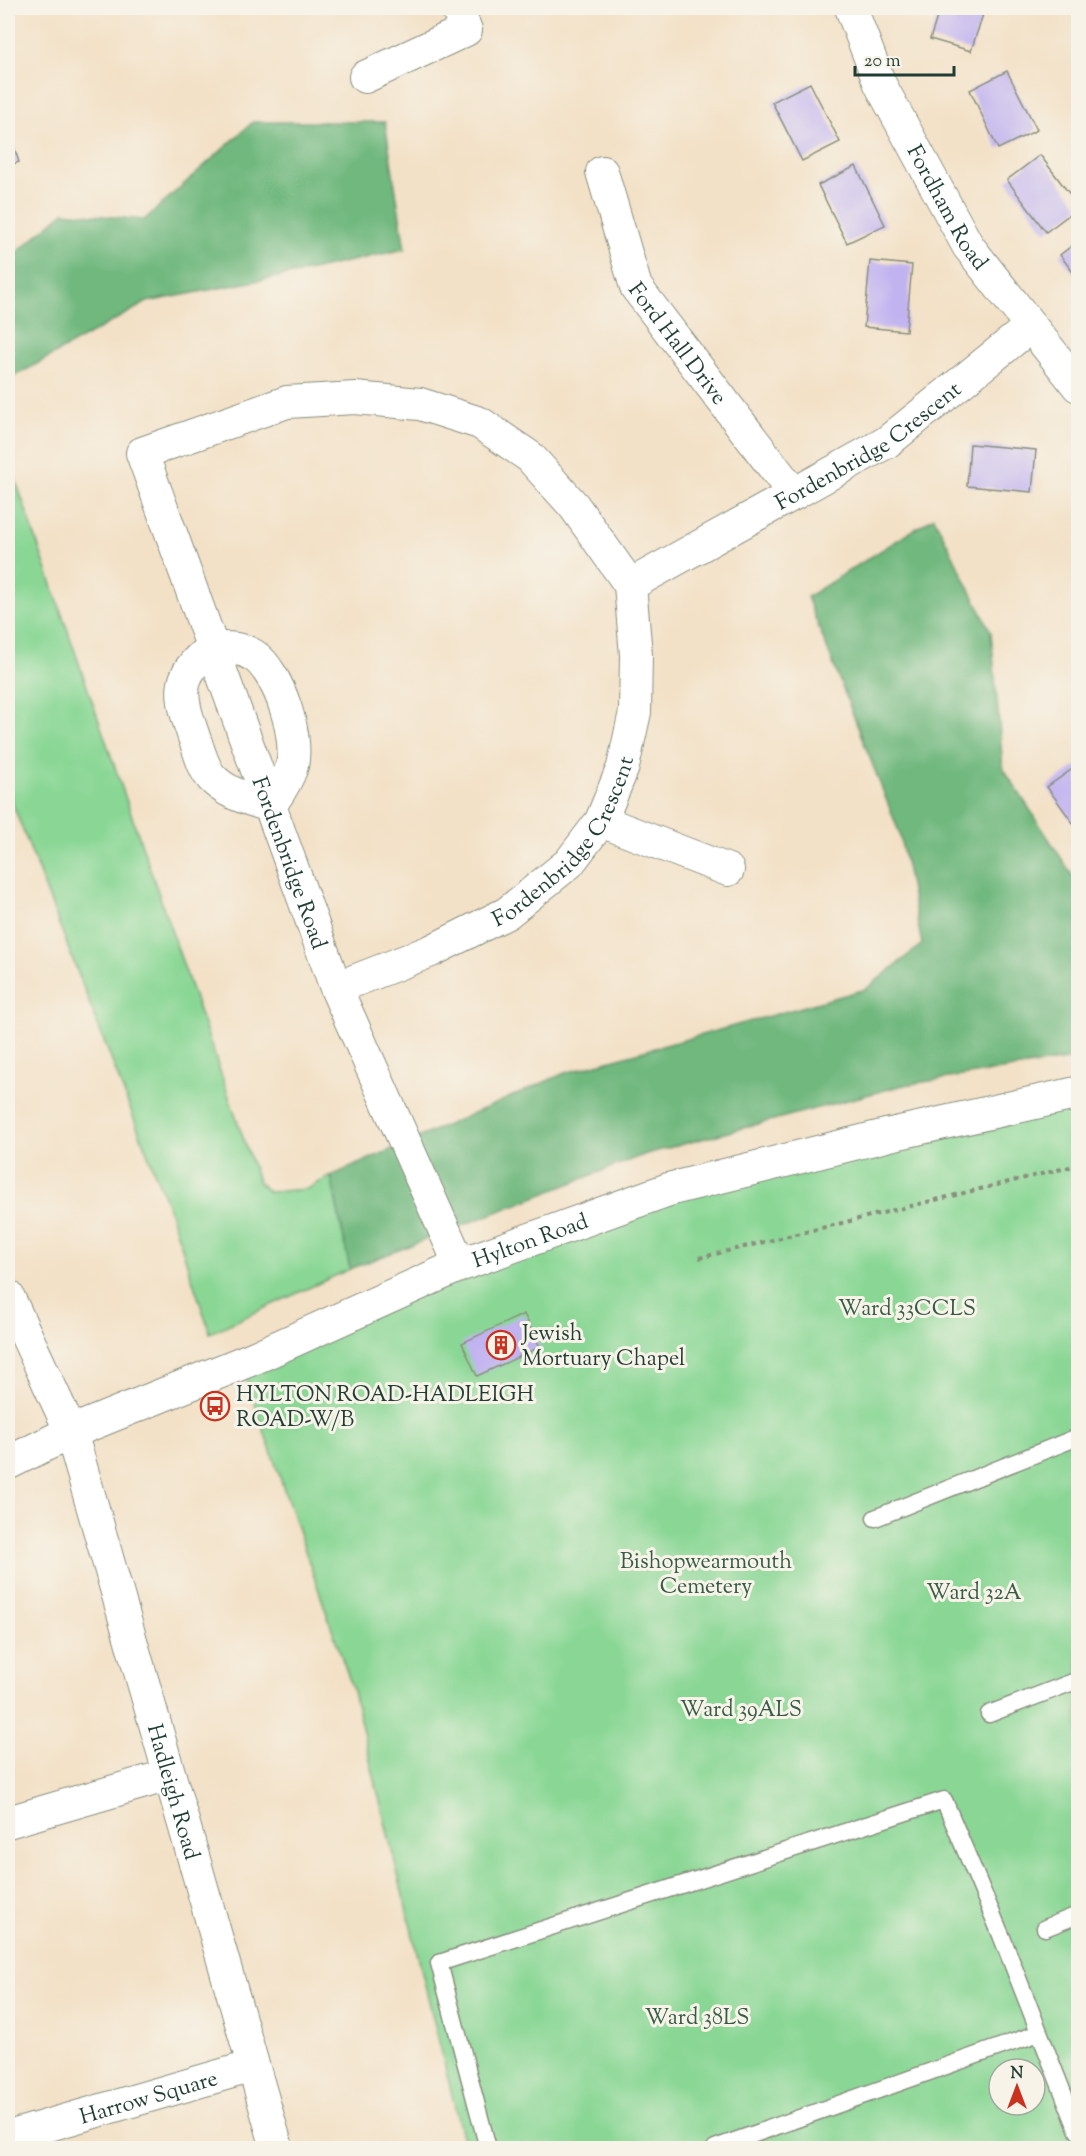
<svg xmlns="http://www.w3.org/2000/svg" width="1086" height="2156" font-family="'Sorts Mill Goudy',serif">
  <style>
    .green { fill: #8ad795; stroke: #548a64; stroke-width: 1.5; fill-rule: evenodd }
    .forest { fill: #6fb87e; stroke: #477a59; stroke-width: 1.5 }
    .building { fill: #c1b3f0 }
    .lines { fill: none; stroke-linecap: round; stroke-linejoin: round }
    .service-casing { stroke: #898f7e; stroke-width: 19 }
    .minor-casing { stroke: #898f7e; stroke-width: 34 }
    .tertiary-casing { stroke: #898f7e; stroke-width: 35 }
    .path { stroke: #898f7e; stroke-width: 4; stroke-dasharray: 4.5 4.5; stroke-linecap: butt }
    .service { stroke: #fff; stroke-width: 16 }
    .minor { stroke: #fff; stroke-width: 32 }
    .tertiary { stroke: #fff; stroke-width: 33 }
    .labels { text-anchor: middle; stroke-width: 6; stroke-linejoin: round; paint-order: stroke }
    .street-label { font-size: 22px; fill: #1f3d34; stroke: #f7f3e8 }
    .park-label { font-size: 22px; fill: #345c47; stroke: #f7f3e8 }
    .poi-label { font-size: 22px; fill: #1f3d34; stroke: #f7f3e8; text-anchor: start }
  </style>
  <rect width="100%" height="100%" fill="#f7f3e8"/>
  <filter id="ink" filterUnits="userSpaceOnUse"><feTurbulence type="fractalNoise" baseFrequency=".0167" numOctaves="2"/><feDisplacementMap in="SourceGraphic" scale="12" xChannelSelector="R" yChannelSelector="G"/><feConvolveMatrix kernelMatrix="1 2 1 2 8 2 1 2 1" color-interpolation-filters="sRGB"/></filter>
  <filter id="wash" filterUnits="userSpaceOnUse"><feTurbulence type="fractalNoise" baseFrequency=".008" numOctaves="4" result="noise"/><feDisplacementMap in="SourceGraphic" scale="24" xChannelSelector="R" yChannelSelector="G"/><feGaussianBlur stdDeviation="1.35" result="paint"/><feColorMatrix in="noise" values="0 0 0 0 0 0 0 0 0 0 0 0 0 0 0 0 0 1.4 0 .05"/><feComposite in="paint" operator="in"/></filter>
  <g filter="url(#wash)">
    <rect width="100%" height="100%" fill="#f3e1c7"/>
    <path class="green" d="M8,458L258,1181L268,1192L307,1189L331,1176L350,1269L210,1333L170,1212L12,802L8,797Z
      M1078,1093V2148H465L352,1687L241,1364L670,1189ZM999,2069H1035V2105H999Z"/>
    <path class="forest" d="M253,122H385L405,249L298,273L147,302L8,380V260L64,212L144,220Z
      M934,517L991,632L1003,768L1078,884V1058L904,1085L646,1154L350,1269L331,1176L565,1073L866,989L922,944L899,832L807,597Z"/>
    <g id="blocks">
      <path class="building" d="M940,8H985L971,51L930,39Z
        M1007,71L1037,130L998,149L970,90Z
        M810,83L840,142L802,161L772,102Z
        M8,129L19,162L8,166Z
        M1040,155L1078,205V208L1046,232L1007,180Z
        M856,166L885,225L847,243L818,185Z
        M1078,241V279L1060,255Z
        M870,261L912,265L906,331L864,327Z
        M970,444L1036,450L1032,492L967,486Z
        M1078,765V830L1047,787Z
        M524,1314L540,1347L477,1376L462,1343Z"/>
    </g>
  </g>
  <g filter="url(#ink)">
    <use href="#blocks" fill-opacity="0" stroke="#898f7e" stroke-width="1.5"/>
    <g class="lines">
      <g class="service-casing">
        <path id="service" d="M875,1518L1078,1437
          M989,1714L1078,1680
          M1045,1928L1078,1915
          M488,2148L439,1963L944,1800L1001,1935L1078,2131
          M715,2148L1039,2033"/>
      </g>
      <g class="minor-casing">
        <g id="minor">
          <path id="s1" d="M851,8L880,84L968,246L1078,386"/>
          <path d="M365,77L466,30L457,8"/>
          <path id="s2" d="M602,172L636,287L794,494"/>
          <path id="s3" d="M630,585L887,442L1031,326"/>
          <path d="M212,648C227,648 240,647 253,655C279,671 301,741 291,769C286,783 278,794 270,806C249,799 227,794 212,778C203,768 200,753 195,740C181,699 172,676 212,648Z"/>
          <path d="M601,821L728,870"/>
          <path id="s4" d="M336,988L431,951L507,913L569,863L601,821L623,767L635,712L636,655L630,585L574,506L530,457L480,423L420,404L355,398L287,402L142,453L336,988L460,1265"/>
          <path id="s5" d="M8,1296L71,1432L277,2148"/>
          <path d="M8,1822L169,1775"/>
          <path id="s6" d="M8,2137L253,2066"/>
        </g>
      </g>
      <g class="tertiary-casing">
        <g id="tertiary">
          <path id="s7" d="M8,1463L71,1432L254,1358L460,1265L670,1189L888,1135L1078,1093"/>
        </g>
      </g>
      <path class="path" d="M699,1258L1078,1165"/>
      <use href="#service" class="service"/>
      <use href="#minor" class="minor"/>
      <use href="#tertiary" class="tertiary"/>
    </g>
  </g>
  <defs>
    <g id="building-ring" transform="scale(1.5)"><circle r="9.5" fill="#f7f3e8" stroke="#c8321e" stroke-width="1.5"/><path d="M-4-6H4V6H1V3H-1V6H-4ZM-2.5-4.3h1.7v1.8h-1.7ZM.8-4.3h1.7v1.8H.8ZM-2.5-1h1.7V.8h-1.7ZM.8-1h1.7V.8H.8Z" fill="#c8321e"/></g>
    <g id="bus-ring" transform="scale(1.5)"><circle r="9.5" fill="#f7f3e8" stroke="#c8321e" stroke-width="1.5"/><path d="M-5-6H5V4H4V6H2V4H-2V6H-4V4H-5ZM-3.5-4V0h7V-4ZM-3.5 1.2v1.5H-2V1.2ZM2 1.2v1.5H3.5V1.2Z" fill="#c8321e"/></g>
  </defs>
  <g fill-rule="evenodd">
    <use href="#building-ring" x="501" y="1345"/>
    <use href="#bus-ring" x="215" y="1406"/>
  </g>
  <g class="labels">
    <g class="street-label">
      <text dy="8" stroke="none"><textPath href="#s1" startOffset="222">Fordham Road</textPath></text>
      <text dy="8" stroke="none"><textPath href="#s2" startOffset="190">Ford Hall Drive</textPath></text>
      <text dy="8" stroke="none"><textPath href="#s3" startOffset="276">Fordenbridge Crescent</textPath></text>
      <text dy="8" stroke="none"><textPath href="#s4" startOffset="280">Fordenbridge Crescent</textPath></text>
      <text dy="8" stroke="none"><textPath href="#s4" startOffset="1570">Fordenbridge Road</textPath></text>
      <text dy="8" stroke="none"><textPath href="#s7" startOffset="568">Hylton Road</textPath></text>
      <text dy="8" stroke="none"><textPath href="#s5" startOffset="524">Hadleigh Road</textPath></text>
      <text dy="8" stroke="none"><textPath href="#s6" startOffset="146">Harrow Square</textPath></text>
    </g>
    <g class="park-label">
      <text x="907" y="1315">Ward 33CCLS</text>
      <text x="706" y="1568">Bishopwearmouth<tspan x="706" dy="25">Cemetery</tspan></text>
      <text x="974" y="1599">Ward 32A</text>
      <text x="741" y="1716">Ward 39ALS</text>
      <text x="697" y="2024">Ward 38LS</text>
    </g>
    <g class="poi-label">
      <text x="522" y="1340">Jewish<tspan x="522" dy="25">Mortuary Chapel</tspan></text>
      <text x="236" y="1401">HYLTON ROAD-HADLEIGH<tspan x="236" dy="25">ROAD-W/B</tspan></text>
    </g>
  </g>
  <rect width="1086" height="2156" fill="none" stroke="#f7f3e8" stroke-width="30"/>
  <g transform="translate(1017 2087)"><circle r="28" fill="#f7f3e8" stroke="#a1aaa0" stroke-width="1.5"/>
  <path d="M0-4.5L10 22L0 15L-10 22Z" fill="#c8321e"/>
  <text y="-9" font-size="16" font-weight="bold" text-anchor="middle" fill="#1f3d34">N</text>
  </g>
  <path d="M855 66v9h99v-9" fill="none" stroke="#1f3d34" stroke-width="3"/>
  <text x="864" y="66" font-size="18" fill="#1f3d34" stroke="#f7f3e8" stroke-width="4.5" paint-order="stroke">20 m</text>
</svg>
